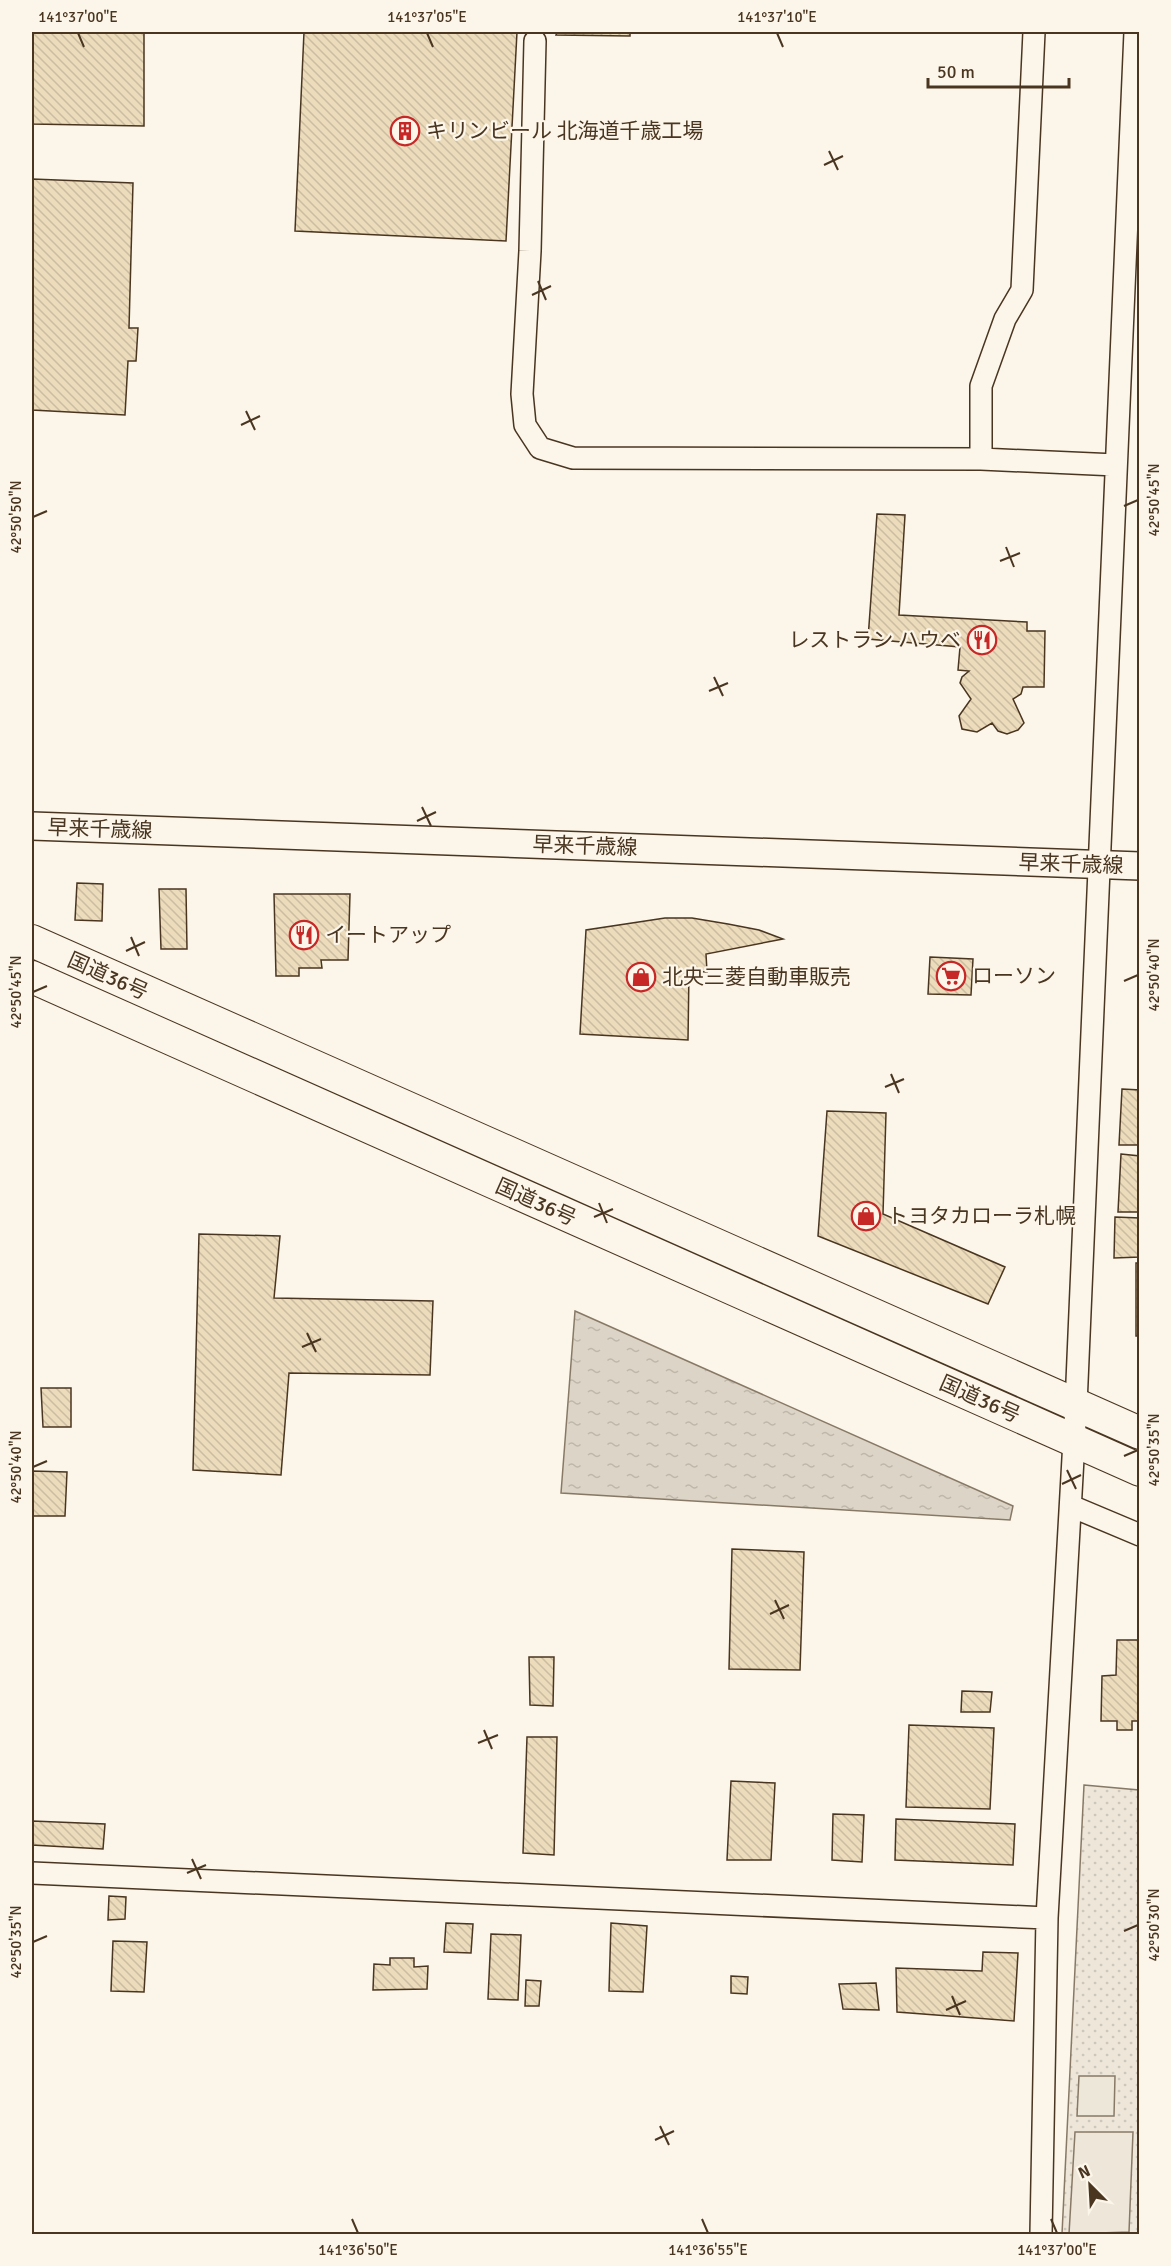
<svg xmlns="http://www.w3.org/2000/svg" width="1171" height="2266" font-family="Signika,'Noto Sans JP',sans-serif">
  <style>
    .grass { fill: url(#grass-dots); stroke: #887966; stroke-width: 1.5 }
    .pitch { fill: #ede6d9; stroke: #887966; stroke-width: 1.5 }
    .parking { fill: #ede7d9; stroke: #887966; stroke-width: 1.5 }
    .water { fill: url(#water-ripples); stroke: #887966; stroke-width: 1.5 }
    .building { fill: url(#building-back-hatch); stroke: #4a3520; stroke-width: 1.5 }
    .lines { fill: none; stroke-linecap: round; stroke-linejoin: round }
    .minor-casing { stroke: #4a3520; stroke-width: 24 }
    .major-casing { stroke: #4a3520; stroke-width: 30 }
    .highway-casing { stroke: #4a3520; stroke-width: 34 }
    .minor { stroke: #fbf6e9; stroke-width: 21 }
    .major { stroke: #fbf6e9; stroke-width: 27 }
    .highway { stroke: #fbf6e9; stroke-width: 32 }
    .ticks { fill: none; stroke: #4a3520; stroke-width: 2 }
    .labels { text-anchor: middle; stroke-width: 4.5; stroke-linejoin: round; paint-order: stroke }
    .poi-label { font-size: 21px; fill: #4a3520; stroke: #fbf6e9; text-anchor: start }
    .street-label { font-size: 21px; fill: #4a3520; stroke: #fbf6e9 }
    .neatline { fill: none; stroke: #4a3520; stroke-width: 2 }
    .ticks-label { font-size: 15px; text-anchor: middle; fill: #4a3520 }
  </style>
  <defs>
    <pattern id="grass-dots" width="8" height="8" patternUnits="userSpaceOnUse" patternTransform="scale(1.5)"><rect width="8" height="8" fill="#ede6d9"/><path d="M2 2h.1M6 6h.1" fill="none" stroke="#cdc6ba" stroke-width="1.8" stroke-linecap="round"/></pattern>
    <pattern id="water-ripples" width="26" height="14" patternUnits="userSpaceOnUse" patternTransform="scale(1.5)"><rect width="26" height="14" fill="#dcd4c6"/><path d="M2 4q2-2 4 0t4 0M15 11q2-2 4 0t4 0" fill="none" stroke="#beb7aa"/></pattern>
    <pattern id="building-back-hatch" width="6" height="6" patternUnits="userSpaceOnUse" patternTransform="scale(1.5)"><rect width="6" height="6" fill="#ecdcbc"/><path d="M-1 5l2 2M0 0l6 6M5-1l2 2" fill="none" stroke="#ccbda1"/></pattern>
  </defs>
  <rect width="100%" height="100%" fill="#fbf6e9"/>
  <path class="grass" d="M1084,1785L1139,1790V2234H1062Z"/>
  <path class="pitch" d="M1075,2132H1133L1129,2232L1069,2234Z"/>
  <path class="parking" d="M1079,2076H1115L1114,2116H1077Z"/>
  <path class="water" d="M575,1311L1013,1506L1010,1520L561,1493Z"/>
  <path class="building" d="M32,32H144V126L32,124Z
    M304,32H517L506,241L295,231Z
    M557,32H630V36L556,35Z
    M32,179L133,183L129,328H138L136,361H128L125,415L32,410Z
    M877,514L905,515L899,615L1027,622V631H1045L1044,687H1023L1021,694L1013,699L1024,723L1018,730L1007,734L998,731L992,723L977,732L962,729L959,716L971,699L960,683L962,677L969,671L958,670L960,647L868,639Z
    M77,883L103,884L102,921L75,920Z
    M159,889H186L187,949H161Z
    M274,894H350L348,960H321L322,968H299V976H276Z
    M665,918H692L728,924L759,930L783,939L706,954L707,972L689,971L688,1040L580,1034L586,930Z
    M930,957L973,959L971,995L928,994Z
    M1122,1089L1140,1090V1145H1119Z
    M827,1111L886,1113L883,1214L1005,1267L988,1304L818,1236Z
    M1121,1154L1140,1156V1212H1118Z
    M1115,1217L1140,1218V1257L1114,1258Z
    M199,1234L280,1236L274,1298L433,1301L430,1375L289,1373L281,1475L193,1470Z
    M1136,1263H1140V1336H1136Z
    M41,1388H71V1427H43Z
    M32,1471L67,1472L65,1516H32Z
    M732,1549L804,1552L800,1670L729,1669Z
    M1117,1640H1140V1721H1132V1730H1117V1721H1101L1102,1676L1116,1675Z
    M529,1657H554L553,1706L530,1705Z
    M962,1691L992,1692L990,1712H961Z
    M909,1725L994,1728L990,1809L906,1807Z
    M527,1737H557L554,1855L523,1853Z
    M731,1781L775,1783L771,1860H727Z
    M833,1814L864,1815L862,1862L832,1860Z
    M896,1819L1015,1824L1013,1865L895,1860Z
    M32,1821L105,1824L103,1849L32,1845Z
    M109,1896L126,1897L125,1919L108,1920Z
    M446,1923L473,1924L471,1953L444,1952Z
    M611,1923L647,1926L643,1992L609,1991Z
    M491,1934L521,1935L518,2000L488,1999Z
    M113,1941L147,1942L144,1992L111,1991Z
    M983,1952L1018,1953L1014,2021L897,2012L896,1968L982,1971Z
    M390,1958H414V1967L428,1966L427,1989L373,1990L374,1964L390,1965Z
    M731,1976L748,1977L747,1994L731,1993Z
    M526,1980L541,1981L539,2006H525Z
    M876,1983L879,2010L843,2009L839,1984Z"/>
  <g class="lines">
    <g class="minor-casing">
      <path id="minor" d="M535,41L530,251L522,394L525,425L540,448L573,458L981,459L1116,465
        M981,459V386L1005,319L1022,290L1034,32
        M1071,1506L1140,1535
        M32,1873L1047,1918
        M1041,2234L1047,1918L1076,1405L1135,32"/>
    </g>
    <g class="major-casing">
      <path id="major" d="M32,826L1140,866"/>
    </g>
    <g class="highway-casing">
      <path id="highway" d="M32,941L1140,1433
        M32,977L1140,1470"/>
    </g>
    <use href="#minor" class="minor"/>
    <use href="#major" class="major"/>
    <use href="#highway" class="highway"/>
  </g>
  <path class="ticks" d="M78,33L84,47M427,33L433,47M777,33L783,47M829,151L838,170M824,165L843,156M538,281L546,300M532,295L551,286M246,411L255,430M241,425L260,416M1124,506L1138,500M33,517L47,511M1006,547L1014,567M1000,561L1020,553M714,677L723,696M709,691L728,683M422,807L431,826M417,821L436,812M131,937L139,956M126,951L145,942M1124,981L1138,975M33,992L47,986M891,1074L899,1093M885,1087L904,1079M599,1203L607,1223M594,1217L613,1209M307,1333L316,1352M302,1347L321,1339M1124,1456L1138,1450M33,1467L47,1461M1067,1470L1076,1489M1062,1484L1081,1475M775,1600L784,1619M770,1614L789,1605M484,1730L492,1749M478,1743L498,1735M192,1859L201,1879M187,1873L206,1865M1124,1931L1138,1925M33,1942L47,1936M952,1996L960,2015M946,2010L966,2001M660,2126L669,2145M655,2140L674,2131M352,2219L358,2233M702,2219L708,2233M1051,2219L1057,2233"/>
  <defs>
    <g id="building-ring" transform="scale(1.5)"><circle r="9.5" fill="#fbf6e9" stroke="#c62828" stroke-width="1.5"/><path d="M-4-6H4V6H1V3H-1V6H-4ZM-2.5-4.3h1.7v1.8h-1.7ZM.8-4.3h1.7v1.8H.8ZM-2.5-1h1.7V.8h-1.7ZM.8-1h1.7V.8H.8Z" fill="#c62828"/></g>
    <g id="restaurant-ring" transform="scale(1.5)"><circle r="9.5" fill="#fbf6e9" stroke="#c62828" stroke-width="1.5"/><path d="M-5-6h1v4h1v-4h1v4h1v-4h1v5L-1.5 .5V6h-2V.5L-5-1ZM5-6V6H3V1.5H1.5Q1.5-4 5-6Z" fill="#c62828"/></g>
    <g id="supermarket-ring" transform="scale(1.5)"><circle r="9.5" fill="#fbf6e9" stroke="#c62828" stroke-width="1.5"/><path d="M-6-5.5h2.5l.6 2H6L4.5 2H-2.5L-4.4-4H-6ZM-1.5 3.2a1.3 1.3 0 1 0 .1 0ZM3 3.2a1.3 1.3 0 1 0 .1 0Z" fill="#c62828"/></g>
    <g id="shop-ring" transform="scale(1.5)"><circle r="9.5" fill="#fbf6e9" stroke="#c62828" stroke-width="1.5"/><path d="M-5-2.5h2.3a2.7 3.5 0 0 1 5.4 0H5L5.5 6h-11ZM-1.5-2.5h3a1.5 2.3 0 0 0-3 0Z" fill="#c62828"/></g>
  </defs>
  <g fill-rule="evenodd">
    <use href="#building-ring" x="405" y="131"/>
    <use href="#restaurant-ring" x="982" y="640"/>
    <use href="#restaurant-ring" x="304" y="935"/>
    <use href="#supermarket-ring" x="951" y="976"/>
    <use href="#shop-ring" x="641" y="977"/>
    <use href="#shop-ring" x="866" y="1216"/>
  </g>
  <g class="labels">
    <g class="poi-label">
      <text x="426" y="138">キリンビール 北海道千歳工場</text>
      <text x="961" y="647" text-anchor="end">レストラン ハウベ</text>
      <text x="325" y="942">イートアップ</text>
      <text x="972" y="983">ローソン</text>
      <text x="662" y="984">北央三菱自動車販売</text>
      <text x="887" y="1223">トヨタカローラ札幌</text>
    </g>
    <g class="street-label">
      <text transform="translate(100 829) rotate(2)" y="7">早来千歳線</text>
      <text transform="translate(585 846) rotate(2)" y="7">早来千歳線</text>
      <text transform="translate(1071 864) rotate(2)" y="7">早来千歳線</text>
      <text transform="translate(108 976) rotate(24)" y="7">国道36号</text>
      <text transform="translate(536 1202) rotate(24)" y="7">国道36号</text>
      <text transform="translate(980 1399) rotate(24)" y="7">国道36号</text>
    </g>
  </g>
  <rect width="1171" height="2266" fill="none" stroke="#fbf6e9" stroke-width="66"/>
  <g transform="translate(1090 2185) rotate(336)" stroke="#fbf6e9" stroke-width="4.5" paint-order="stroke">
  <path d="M0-4.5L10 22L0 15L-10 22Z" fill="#4a3520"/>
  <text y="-9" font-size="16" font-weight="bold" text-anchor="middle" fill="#4a3520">N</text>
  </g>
  <path d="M928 78v9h141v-9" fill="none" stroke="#4a3520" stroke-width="3"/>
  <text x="937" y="78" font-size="18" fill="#4a3520" stroke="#fbf6e9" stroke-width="4.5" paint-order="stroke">50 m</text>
  <rect x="33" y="33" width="1105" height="2200" class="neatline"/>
  <g class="ticks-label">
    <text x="78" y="22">141°37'00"E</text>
    <text x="427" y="22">141°37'05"E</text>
    <text x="777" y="22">141°37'10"E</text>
    <text transform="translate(1154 500) rotate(-90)" y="5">42°50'45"N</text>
    <text transform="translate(16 517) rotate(-90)" y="5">42°50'50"N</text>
    <text transform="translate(1154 975) rotate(-90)" y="5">42°50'40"N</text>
    <text transform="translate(16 992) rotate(-90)" y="5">42°50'45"N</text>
    <text transform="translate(1154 1450) rotate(-90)" y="5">42°50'35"N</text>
    <text transform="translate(16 1467) rotate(-90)" y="5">42°50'40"N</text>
    <text transform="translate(1154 1925) rotate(-90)" y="5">42°50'30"N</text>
    <text transform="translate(16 1942) rotate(-90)" y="5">42°50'35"N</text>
    <text x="358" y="2255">141°36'50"E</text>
    <text x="708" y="2255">141°36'55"E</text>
    <text x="1057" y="2255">141°37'00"E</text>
  </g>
</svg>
